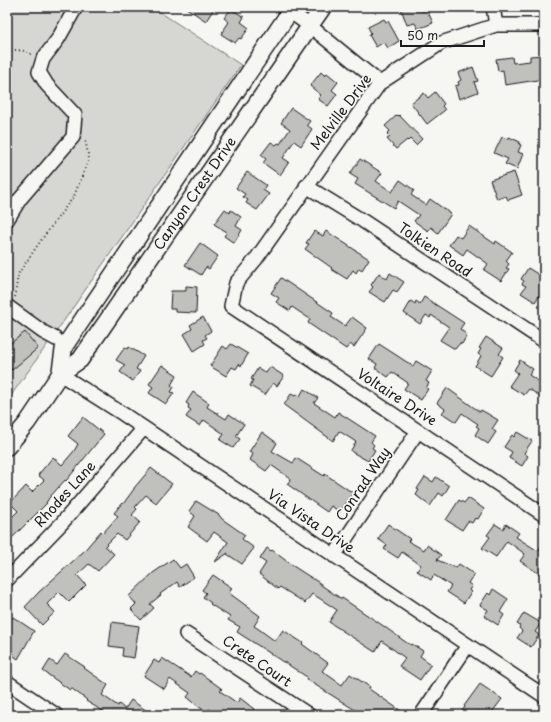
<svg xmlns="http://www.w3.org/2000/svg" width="551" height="722" font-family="'Playpen Sans',sans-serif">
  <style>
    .green { fill: #d6d6d2; stroke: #797977 }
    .building { fill: #c0c0bd; stroke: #1c1c1c }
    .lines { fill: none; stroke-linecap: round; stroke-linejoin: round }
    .minor-casing { stroke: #1c1c1c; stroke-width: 16 }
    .major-casing { stroke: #1c1c1c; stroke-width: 19 }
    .path { stroke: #1c1c1c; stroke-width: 2; stroke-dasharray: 1 3; stroke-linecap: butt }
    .minor { stroke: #f6f6f2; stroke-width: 13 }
    .major { stroke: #f6f6f2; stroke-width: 16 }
    .labels { text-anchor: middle; stroke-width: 3.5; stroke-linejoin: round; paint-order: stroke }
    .street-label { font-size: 14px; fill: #1c1c1c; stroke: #f6f6f2 }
  </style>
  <rect width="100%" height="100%" fill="#f6f6f2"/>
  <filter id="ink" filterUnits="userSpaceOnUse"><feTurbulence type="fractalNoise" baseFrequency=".025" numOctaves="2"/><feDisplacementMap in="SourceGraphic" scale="8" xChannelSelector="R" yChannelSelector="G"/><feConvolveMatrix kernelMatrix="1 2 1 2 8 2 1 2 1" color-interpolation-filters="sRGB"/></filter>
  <g filter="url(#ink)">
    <path class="green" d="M7,7H152L241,65L54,335L7,401Z"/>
    <path class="building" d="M185,7H215L206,21Z
      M406,7H421L422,11L427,10L433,23L418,29L415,23L407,25L401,9Z
      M231,9L244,17L241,22L249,28L241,39L239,38L235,43L221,34L229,22L224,18Z
      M384,19L386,22L388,21L399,41L388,48L384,42L376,47L369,35L371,33L368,27Z
      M544,55V79L505,85L503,70L498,71L496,59L512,57L513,63L530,61V56Z
      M473,67L478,81L474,82L478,92L459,99L455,86L459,85L458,82L461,80L458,73Z
      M321,72L325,76L327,73L338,82L332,90L337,94L328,106L318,99L321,95L310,86Z
      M435,92L444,104L442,106L445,110L427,124L411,103L424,93L428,98Z
      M291,108L310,121L307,125L312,129L301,146L294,141L283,158L289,162L280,175L263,163L266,159L261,155L271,142L276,145L278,143L280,144L290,129L281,123Z
      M397,115L398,116L399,115L422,139L416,145L410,139L408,141L407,140L396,149L387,139L390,137L387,134L390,131L385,126Z
      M502,137L508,139L509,137L520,142L519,144L521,145L518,152L523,154L517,169L505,164L508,159L494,153Z
      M360,159L382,173L376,181L392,192L400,180L414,190L411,195L426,205L430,199L451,214L438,233L431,227L428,231L414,221L419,215L398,201L394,208L355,184L358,179L350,174Z
      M247,172L266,185L263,190L269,194L257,210L246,203L248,200L243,197L245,194L236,188Z
      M514,172L522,195L508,200L506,196L497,199L490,180Z
      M225,209L230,213L231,210L241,217L236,226L242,230L234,243L224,236L227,232L214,224Z
      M469,226L495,244L496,241L512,252L506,261L509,264L506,268L509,269L501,281L484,270L488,264L484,261L467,249L463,255L449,245L456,235L461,238Z
      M314,231L323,236L326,231L369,259L362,270L359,268L356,273L353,270L347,279L331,269L332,268L305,249L309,244L306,243Z
      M200,243L218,256L209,269L206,267L201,275L185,265Z
      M528,268L544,278V288L535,302L521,293L526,286L522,284L524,281L521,279Z
      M379,273L387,279L390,273L404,282L397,292L393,290L385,302L369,292L373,287L371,285Z
      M281,278L333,313L331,317L345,326L352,317L367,328L354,347L350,344L346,349L308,323L310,319L292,307L290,311L276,302L279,298L271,293Z
      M186,286L197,287L196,313L175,312V309H170L171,291H186Z
      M424,297L464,323L460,329L467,335L462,344L460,343L455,349L440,340L449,327L431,315L430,318L426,315L420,324L404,313L411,301L415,304L416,301L420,304Z
      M203,317L211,331L205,335L207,338L203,340L205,344L194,351L184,334L192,329L190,325Z
      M25,332L38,348L12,370L7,364V346Z
      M486,337L503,348L499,354L503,357L491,376L475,366L481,356L478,354L481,349L479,348Z
      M231,344L248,354L241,366L239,364L236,369L232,367L226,376L210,366L223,346L227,349Z
      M379,344L413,366L416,361L432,371L426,381L429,383L426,388L428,389L421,400L404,389L408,383L392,372L388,377L375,368L377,364L369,359Z
      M125,347L128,349L129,347L144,356L136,369L140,371L133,381L120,372L125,365L116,360Z
      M520,360L533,369L529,375L544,385V399L529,389L524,395L509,386L518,373L514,370Z
      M162,365L177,375L171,385L174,387L171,392L174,393L166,404L149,393L153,387L149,384Z
      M270,367L284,376L277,386L273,383L265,395L250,386L253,380L251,379L258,368L266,373Z
      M447,388L480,412L481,410L488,414L498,420L492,429L496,432L488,444L475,435L479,428L476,426L478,424L462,413L456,422L442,413L445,409L437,403Z
      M304,389L318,398L314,403L335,417L338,412L375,436L371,442L374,445L372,448L375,450L368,461L352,452L351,450L356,442L339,431L333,441L284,405L291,394L295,396L296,394L300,396Z
      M193,392L209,403L207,407L226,419L229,414L244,424L236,436L240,439L233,448L220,440L224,434L204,420L200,426L186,417L191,410L188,408L189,405L186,403Z
      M83,417L104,434L66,481L65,480L49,498L46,503H47L7,543V522L18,511L10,503L26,486L32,492L44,480L38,475L53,457L62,465L74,451L78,444L68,436Z
      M262,432L277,443L272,451L293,463L296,458L324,476L325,474L353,493L340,512L331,506L327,512L287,484L291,479L271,465L266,471L250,460L253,454L249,452Z
      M517,432L532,441L524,453L528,456L522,466L509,458L512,452L504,447L512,435L514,437Z
      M151,468L172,484L156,503L146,495L135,507L137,509L132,515L140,522L125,540L117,534L105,546L114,554L98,571L89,564L77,575L86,585L69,602L59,592L47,604L55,612L42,625L25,607L39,592L83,552L101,531L103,533L118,516L114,513L122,503L123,504L134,489V488Z
      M425,477L433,482L436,477L449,486L443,496L439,493L430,506L416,495L419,490L417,489Z
      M468,498L484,509L478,519L475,518L472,523L468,521L462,530L446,520L459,500L464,503Z
      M196,501L219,515L222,519L245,535L242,539L254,548L242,564L227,554L228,553L215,562L228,542L214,532L207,541L188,527L195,516L189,511Z
      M388,524L410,539L408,541L424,550L427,545L441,555L437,560L456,568L459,564L474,574L468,583L472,586L469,590L471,592L464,603L447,592L451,586L434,575L431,580L417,571L421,565L402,552L398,558L384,549L387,545L378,539Z
      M495,524L503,529L506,524L519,533L516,537L538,551L544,542V577L520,561L525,554L507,541L496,557L482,548L490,537L487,535Z
      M267,548L271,551L272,550L293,566L321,584V585L337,596L342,599V598L382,625L407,643L412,645V644L423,651L420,656L431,664L420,680L399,666L405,658L382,641L375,652L329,622L337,610L319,598L312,594L305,603L280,587L278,589L259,574L266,563L260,559Z
      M173,559L180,568L186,564L194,577L180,587L177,582L160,594L161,595L150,604L154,608L141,620L131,609L136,604L129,596L153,573Z
      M213,575L232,588L229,593L260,616L254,626L260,630L275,641L283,630L303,643L302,644L328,663L322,671L342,685L350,674L370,687L369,689L407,715H363L306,679L307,677L284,662H283L265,650L237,632L240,627L228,620L230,617L210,604L211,603L203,597L206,593L202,590Z
      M493,589L508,599L500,612L504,615L498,625L484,616L488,610L480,605L488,593L490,595Z
      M524,613L541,623L535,632L539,635L531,647L517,638L522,631L519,628L520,626L517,624Z
      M13,617L34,631L18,659L7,651V619L10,621Z
      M112,622L139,626L134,658L122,656L123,648L109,646Z
      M65,654L85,667L84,668L108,685L102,695L118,706L119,704L125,709L131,700L153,715H109L86,701L87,700L71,688L70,690L43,671L50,660L57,665Z
      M162,658L191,677L195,671L199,674L200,673L218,686L222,689L220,691L237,703L240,698L254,709L250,715H218L209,709L207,712L199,707L187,697L190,693L170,679L164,689L144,676L154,660L159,663Z
      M480,684L502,699L490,715H483L477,711L475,715H468L462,711L465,707L464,706Z"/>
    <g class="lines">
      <g class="minor-casing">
        <path id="minor" d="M284,7L310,26L380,83
          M493,7L496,25
          M544,25H496L441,43L380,83L256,259L236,283L231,306L544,515
          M306,186L363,221L544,341
          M7,220L20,199L73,137L75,115L47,85L39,72L43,59L58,39L76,7
          M7,306L43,332L56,339
          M60,374L123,414L544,696
          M334,556L418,431
          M7,580L62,523L144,428
          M186,634L309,715
          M7,682L56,715
          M421,715L468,645"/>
      </g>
      <g class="major-casing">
        <g id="major">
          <path d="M60,374L64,347L293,7"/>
          <path id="s1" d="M7,447L27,423L60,374L80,360L323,7"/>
        </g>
      </g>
      <path class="path" d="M7,49L25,51L33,55
        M15,297L18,274L42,239L74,196L89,159L85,139"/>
      <use href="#minor" class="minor"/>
      <use href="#major" class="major"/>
    </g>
  </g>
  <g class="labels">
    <g class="street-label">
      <text transform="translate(341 112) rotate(-53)" y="5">Melville Drive</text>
      <text dy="5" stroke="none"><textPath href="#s1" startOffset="317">Canyon Crest Drive</textPath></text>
      <text transform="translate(435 250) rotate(34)" y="5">Tolkien Road</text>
      <text transform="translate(397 397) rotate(33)" y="5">Voltaire Drive</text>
      <text transform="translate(363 484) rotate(-56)" y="5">Conrad Way</text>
      <text transform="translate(65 494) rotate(-48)" y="5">Rhodes Lane</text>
      <text transform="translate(311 521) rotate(34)" y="5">Via Vista Drive</text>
      <text transform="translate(257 661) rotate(34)" y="5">Crete Court</text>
    </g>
  </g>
  <rect width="551" height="722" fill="none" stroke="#f6f6f2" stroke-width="24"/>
  <rect x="12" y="12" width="527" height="698" fill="none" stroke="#1c1c1c" stroke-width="1.5" filter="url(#ink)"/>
  <path d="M401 40v6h83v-6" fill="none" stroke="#1c1c1c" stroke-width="2"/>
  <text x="407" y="40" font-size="12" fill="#1c1c1c" stroke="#f6f6f2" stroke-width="3" paint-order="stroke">50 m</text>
</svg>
